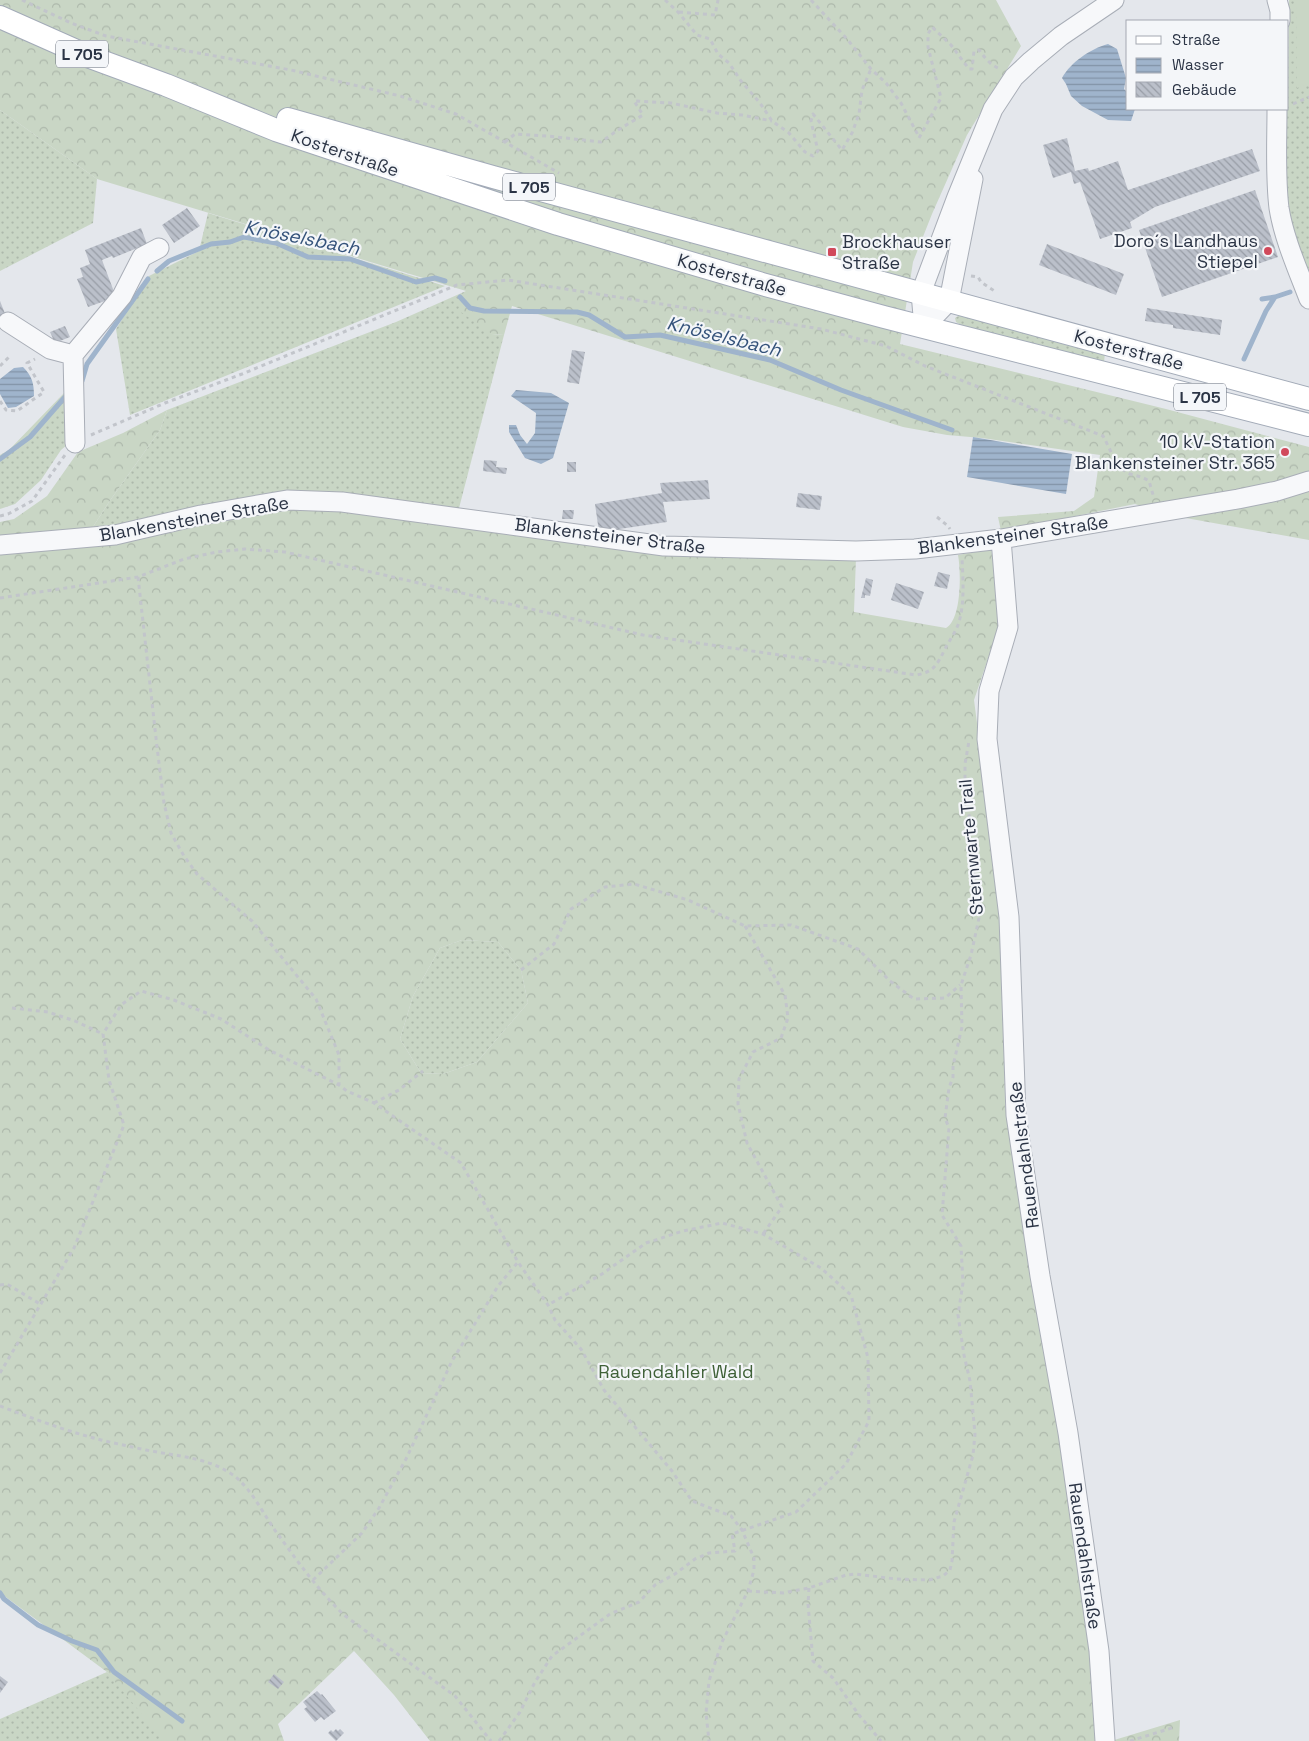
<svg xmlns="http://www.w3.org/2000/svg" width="1309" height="1741" font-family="'Space Grotesk',sans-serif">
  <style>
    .grass { fill: url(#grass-dots) }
    .forest { fill: url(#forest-crowns); fill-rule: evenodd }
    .pitch { fill: #c9d6c5 }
    .water { fill: url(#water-rules) }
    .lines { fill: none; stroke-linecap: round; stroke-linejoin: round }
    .stream { stroke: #9fb4cc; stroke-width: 5 }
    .building { fill: url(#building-back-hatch) }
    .minor-casing { stroke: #a9aeb7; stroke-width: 21 }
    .major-casing { stroke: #a3abb8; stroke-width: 24 }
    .path { stroke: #c2c5cb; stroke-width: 3; stroke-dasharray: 4 4; stroke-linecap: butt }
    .minor { stroke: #f7f8fa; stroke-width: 19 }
    .major { stroke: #fff; stroke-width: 22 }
    .poi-dot { fill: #d1495b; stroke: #f4f6f9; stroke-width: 2 }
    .labels { text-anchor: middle; stroke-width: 4.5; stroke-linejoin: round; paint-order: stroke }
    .shield { fill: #f4f6f9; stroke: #676e7b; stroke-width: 1 }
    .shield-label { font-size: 16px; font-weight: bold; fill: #2b3445 }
    .street-label { font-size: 18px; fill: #2b3445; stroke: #f4f6f9 }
    .poi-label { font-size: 18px; fill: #2b3445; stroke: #f4f6f9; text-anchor: end }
    .park-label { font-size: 18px; fill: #3f6138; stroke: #f4f6f9 }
    .water-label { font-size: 19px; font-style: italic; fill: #34527a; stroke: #f4f6f9 }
  </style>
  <defs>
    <pattern id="grass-dots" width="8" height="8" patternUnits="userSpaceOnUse" patternTransform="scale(1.25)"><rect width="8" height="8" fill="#c9d6c5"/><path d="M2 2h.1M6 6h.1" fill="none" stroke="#adb8ab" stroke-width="1.8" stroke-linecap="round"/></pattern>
    <pattern id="forest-crowns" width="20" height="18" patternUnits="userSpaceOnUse" patternTransform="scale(1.25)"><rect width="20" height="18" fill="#c9d6c5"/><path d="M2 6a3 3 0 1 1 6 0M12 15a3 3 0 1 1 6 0" fill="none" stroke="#adb8ab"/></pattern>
    <pattern id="water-rules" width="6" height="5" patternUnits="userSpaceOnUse" patternTransform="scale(1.25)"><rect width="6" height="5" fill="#9fb4cc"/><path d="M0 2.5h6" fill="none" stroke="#8293a7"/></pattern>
    <pattern id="building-back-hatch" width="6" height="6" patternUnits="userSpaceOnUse" patternTransform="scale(1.25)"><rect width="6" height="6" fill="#bbc0ca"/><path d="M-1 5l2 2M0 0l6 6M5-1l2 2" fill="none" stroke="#989da6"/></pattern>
  </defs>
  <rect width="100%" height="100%" fill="#e4e7ec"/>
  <path class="grass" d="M1289,0H1309V277L1307,278L1281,192L1285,109H1288Z
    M0,110L97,179L93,223L0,271Z
    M208,213L445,286L130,415L116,329L149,276L199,251Z
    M466,291L492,334L504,335L458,512L197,507L91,530L109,502L160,430L167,410L396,322Z
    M960,315L1105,353L1104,362L963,326L956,322L955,318Z
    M65,392L74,439L61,450L41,480L15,504L0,509V455L9,450Z
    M462,940L498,942L521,970L528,1003L477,1062L443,1074L421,1073L400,1039L413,996L440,948Z
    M107,1672L176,1741H0V1719Z"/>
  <path class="forest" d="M0,0H996L1021,46L967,135L932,214L913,262L900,344L1166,409L1309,447V540L1169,515L1135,504L1001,531L998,517L1074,511L1094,497L1100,455L982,438L947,435L903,427L512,306L504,335L492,334L458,310L466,291L97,179L0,110Z
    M167,410L160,430L109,502L91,530L0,541V522L14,519L47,496L78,452L123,433Z
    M343,507L856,558L854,612L946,628C962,619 961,571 958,555L991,549L1000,596L999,626L974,700L1003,922L1005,1105L1095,1652L1100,1741H430L394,1695L354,1651L278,1724L284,1741H164L107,1672L3,1595L0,1596V551L114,543L290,508ZM462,940L498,942L521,970L528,1003L477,1062L443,1074L421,1073L400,1039L413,996L440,948Z
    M1180,1720L1179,1741H1111Z"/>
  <path class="pitch" d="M1296,0H1309V84L1297,88Z"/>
  <path class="water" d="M1108,44L1117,49L1126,78L1124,89L1128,93V109H1135L1131,121L1108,120L1082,106L1071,96L1066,84L1062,78C1071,62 1090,49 1108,44Z
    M23,367C32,376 34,383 34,396L16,407L8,408L0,394V379L14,368Z
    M516,390L551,393L569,403L553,458L541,464L525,458L509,432V425H516L520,435L527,444L535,433L536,413L511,396Z
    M973,437L1072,454L1066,494L967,477Z"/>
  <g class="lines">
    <path class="stream" d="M157,271L169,261L211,244L230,242L244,237L276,243L308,257L350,259L416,282L435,278L445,281
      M460,297L470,308L484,311L577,312L589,315L625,337L660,335L770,360L841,390L952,430
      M1262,299L1275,297
      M1244,359L1266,311L1275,297L1290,292
      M82,381L87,364L148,279
      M0,459L30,437L65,397
      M0,1593L4,1599L38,1625L72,1641L97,1650L114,1672L182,1721"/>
  </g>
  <path class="building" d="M1067,138L1075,171L1088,168L1089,171L1118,161L1128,190L1252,149L1260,171L1155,207L1130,222L1132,228L1100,239L1080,182L1074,184L1071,172L1053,178L1043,145Z
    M1255,190L1278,257L1162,297L1139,230Z
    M187,208L200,226L174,243L162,225Z
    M141,228L147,244L113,258L112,256L102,260L116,297L88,307L77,279L83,277L80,268L90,264L85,250Z
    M1047,244L1124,274L1116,295L1039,265Z
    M0,301L6,316L0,319Z
    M1147,308L1222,320L1220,335L1173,328V325L1145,321Z
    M65,326L70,337L55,343L50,332Z
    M572,350L585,352L579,384L567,382Z
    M1283,447L1289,448L1288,457L1281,455Z
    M484,460L497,461L496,467L507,468L506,474L483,471Z
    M567,462H576V472H567Z
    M708,480L710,499L663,502L667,522L599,532L595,504L662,493L660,483Z
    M798,493L822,496L820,510L796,507Z
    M563,510H574L573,519H562Z
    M938,572L950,575L947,589L934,586Z
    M866,578L873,580L870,596L865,595V598H861Z
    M896,583L924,592L918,609L891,600Z
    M274,1674L284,1682L278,1689L268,1682Z
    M0,1676L8,1682L0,1693Z
    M317,1691L321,1695L322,1694L336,1711L324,1720L321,1717L315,1722L304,1709L307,1707L303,1702Z
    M336,1729L338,1731L340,1729L344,1733L336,1741L328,1733L331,1730L333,1732Z"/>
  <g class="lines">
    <g class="minor-casing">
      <path id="minor" d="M1277,0L1280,11V21
        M1277,109C1277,142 1275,175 1279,208C1284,239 1298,270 1309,299
        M8,322L50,349L73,355
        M924,327L921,293L957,197L993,109L1014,77L1031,61L1061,36L1114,0
        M924,327L949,301L973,179
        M75,443L73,355L122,296L142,257L159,248
        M1001,539L1008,627L989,691L987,739L1009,917L1016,1115L1040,1276L1068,1433L1099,1651L1105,1741
        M0,545L115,535L201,515L287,500L342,502L664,546L856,551L915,549L1001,539L1238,499L1277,491L1309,481"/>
    </g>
    <g class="major-casing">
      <path id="major" d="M0,17L90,57L166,85L276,130L558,224L762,284L884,317L1309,425
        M288,119L493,177L1309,399"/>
    </g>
    <path class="path" d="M22,0L71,23L106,36L291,70L400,96L456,114L559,173
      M665,0L678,12L697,35L710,39L718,54L729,63L741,81L760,103L772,121L789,133L805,152L813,156L818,151L811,121L813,114L842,150L852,133L859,114L862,90L871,69
      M811,0L847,39L871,69L886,83L901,103L919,137
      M679,12L715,15L718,0
      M1293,104L1309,97
      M919,138L941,98L928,47V34L932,27L951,45L969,69H972L974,51L979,50C985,58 991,66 1001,69
      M505,142L515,134L547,136L601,142L618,130L643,115L634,101L671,103L717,113L742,115L772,121
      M971,276L978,277L981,282L996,292
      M0,366L10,356
      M0,401L6,410L17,411L44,392L27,363L35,359
      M91,435L165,403L242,374L457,285L508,280L821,329L886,346L925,366L1103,436C1110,448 1116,468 1130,474C1137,476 1143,477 1149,481L1154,498
      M0,516L8,514L32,501L65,455
      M937,517L948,526L950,529
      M138,577L157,747L164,803L171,833L184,856L197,874L252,921L316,999L339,1055V1085
      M0,598L138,577L184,559L217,552L245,549L285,552L643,635L916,675C934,672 937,665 945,649C949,641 955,633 958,625C965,605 963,579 962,559
      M745,926L785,995L788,1018L781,1038L753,1052L739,1079L738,1104L747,1143L782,1207L763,1234
      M521,970L554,944L571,909L605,887L634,884L688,900L745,926L791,925L858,949L890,981L914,999L945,998L960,985
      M12,1008L48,1012L75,1021L103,1034
      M374,1103L399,1090L423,1071
      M0,1285L7,1284L40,1304
      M0,1373L74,1248L124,1125L109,1080L103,1034L121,1005L141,991L174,1000L221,1019L269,1050L339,1085L347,1091L374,1103L461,1163L518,1262L548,1305L555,1320L581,1349L604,1390L672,1471L692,1501L731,1516L742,1530L754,1558V1570L748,1591L722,1642L709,1681L706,1713L709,1741
      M0,1406C34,1419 69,1432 105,1441C119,1444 132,1447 146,1450C175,1456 208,1457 233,1475C252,1489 263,1514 277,1533C297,1561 319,1591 344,1615L455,1696L491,1741
      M313,1580L362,1533L379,1508L406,1459L452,1361L498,1286L518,1262
      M809,1588L808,1604L813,1661L833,1678L859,1715L881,1741
      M748,1591L783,1593L809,1588L846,1575L856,1574L896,1579L929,1580L943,1576L950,1570L952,1561L954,1522L973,1455L975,1434L970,1381L964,1355L958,1315L963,1283L961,1246L942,1215L949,1128L945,1118L949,1088L953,1077V1066L962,1027L961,985L971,955L979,918L973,863V834L965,796V764L969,741
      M499,1741L520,1712L535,1682L552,1656L610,1614L639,1602L655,1585L675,1574L695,1559L709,1553L735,1551L732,1534L796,1512L846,1464L869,1421L868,1358L851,1295L821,1268L763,1234L722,1223L683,1231L646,1243L602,1274L548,1305
      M1130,1741L1175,1727"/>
    <use href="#minor" class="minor"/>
    <use href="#major" class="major"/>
  </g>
  <g class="poi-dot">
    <circle cx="1268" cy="251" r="5"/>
    <rect x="827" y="247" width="10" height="10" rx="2.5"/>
    <circle cx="1285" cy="452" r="5"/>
  </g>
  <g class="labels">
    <g class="shield">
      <rect x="56" y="40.5" width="52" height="27" rx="4"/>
      <rect x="503" y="173.5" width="52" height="27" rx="4"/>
      <rect x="1174" y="383.5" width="52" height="27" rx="4"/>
    </g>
    <g class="shield-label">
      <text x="82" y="60">L 705</text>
      <text x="529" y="193">L 705</text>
      <text x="1200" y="403">L 705</text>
    </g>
    <g class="street-label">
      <text transform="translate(345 153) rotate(19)" y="6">Kosterstraße</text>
      <text transform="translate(732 275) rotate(16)" y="6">Kosterstraße</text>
      <text transform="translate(1129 350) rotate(15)" y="6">Kosterstraße</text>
      <text transform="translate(194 519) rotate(-10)" y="6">Blankensteiner Straße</text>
      <text transform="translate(1013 535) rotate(-8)" y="6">Blankensteiner Straße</text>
      <text transform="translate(610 536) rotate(7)" y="6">Blankensteiner Straße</text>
      <text transform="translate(971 847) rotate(-95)" y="6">Sternwarte Trail</text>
      <text transform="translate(1024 1155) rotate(-97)" y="6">Rauendahlstraße</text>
      <text transform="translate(1085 1556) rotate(82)" y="6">Rauendahlstraße</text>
    </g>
    <g class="poi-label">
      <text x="1258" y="247">Doro´s Landhaus<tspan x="1258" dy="21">Stiepel</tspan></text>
      <text x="842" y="248" text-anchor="start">Brockhauser<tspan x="842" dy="21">Straße</tspan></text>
      <text x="1275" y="448">10 kV-Station<tspan x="1275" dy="21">Blankensteiner Str. 365</tspan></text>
    </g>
    <g class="park-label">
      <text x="676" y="1378">Rauendahler Wald</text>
    </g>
    <g class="water-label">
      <text transform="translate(302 237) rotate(11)" y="7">Knöselsbach</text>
      <text transform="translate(724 336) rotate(14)" y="7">Knöselsbach</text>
    </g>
  </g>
  <rect x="1126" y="20" width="162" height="90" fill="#f4f6f9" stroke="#a4a8b1"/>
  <rect x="1136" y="36" width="25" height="8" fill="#ffffff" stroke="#a4a8b1"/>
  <text x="1172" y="45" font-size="15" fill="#2b3445">Straße</text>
  <rect x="1136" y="58" width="25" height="15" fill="url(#water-rules)" stroke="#a4a8b1"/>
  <text x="1172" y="70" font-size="15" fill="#2b3445">Wasser</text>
  <rect x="1136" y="82" width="25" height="15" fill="url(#building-back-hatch)" stroke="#a4a8b1"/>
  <text x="1172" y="95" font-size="15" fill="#2b3445">Gebäude</text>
</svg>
